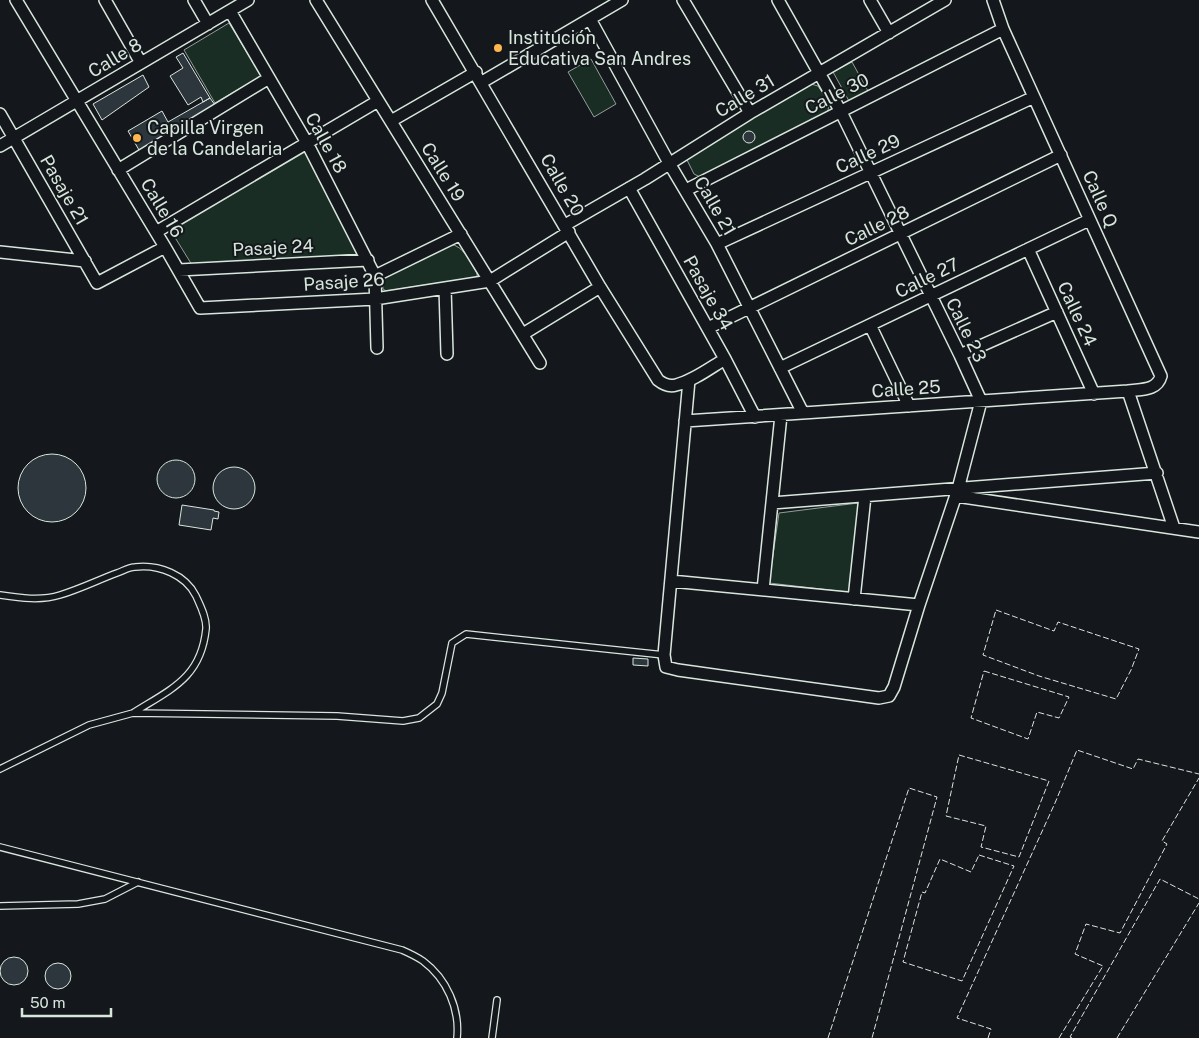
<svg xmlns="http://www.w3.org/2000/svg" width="1199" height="1038" font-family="'Public Sans',sans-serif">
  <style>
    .green { fill: #1a2d24; stroke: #939e99 }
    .building { fill: #2c363c; stroke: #d8e6dc }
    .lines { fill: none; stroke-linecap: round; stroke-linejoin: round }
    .lane-casing { stroke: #d8e6dc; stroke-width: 8 }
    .street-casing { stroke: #d8e6dc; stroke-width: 14 }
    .lane { stroke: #14181c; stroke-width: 5.5 }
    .street { stroke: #14181c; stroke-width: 11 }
    .fence { stroke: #d8e6dc; stroke-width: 1; stroke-dasharray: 6 2.5; stroke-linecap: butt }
    .poi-dot { fill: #ffb74d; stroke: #14181c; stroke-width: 2 }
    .labels { text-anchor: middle; stroke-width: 4; stroke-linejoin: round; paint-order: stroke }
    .poi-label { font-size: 18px; fill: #d8e6dc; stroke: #14181c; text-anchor: start }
    .street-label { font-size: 18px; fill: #d8e6dc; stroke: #14181c }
  </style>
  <rect width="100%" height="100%" fill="#14181c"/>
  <path class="green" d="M229,23L261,76L215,103L184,50Z
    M591,59L616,104L594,117L568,72Z
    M852,62L868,91L849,101L833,72Z
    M811,84L818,86C823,94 832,104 827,113L700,177L694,174L687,160L689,156Z
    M305,152L366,254L192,265L171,231Z
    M450,244C464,246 470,262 477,273V277L386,291L383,289L382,278Z
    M866,502L856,593L769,583L779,513Z"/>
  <path class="building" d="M183,53L210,98L203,102L201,97L188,105L170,76L183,68L176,57Z
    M143,75L149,87L102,120L93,104Z
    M210,98L215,105L139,150L128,131L162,111L168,122Z
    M743 137a6 6 0 1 1 12 0a6 6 0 1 1-12 0Z
    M18 488a34 34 0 1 1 68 0a34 34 0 1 1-68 0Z
    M157 479a19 19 0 1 1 38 0a19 19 0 1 1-38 0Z
    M213 488a21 21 0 1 1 42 0a21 21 0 1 1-42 0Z
    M182,505L214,510V511L219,512L218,519L213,518L211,530L179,525Z
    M633,658L648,659V666L633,665Z
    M0 971a14 14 0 1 1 28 0a14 14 0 1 1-28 0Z
    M45 976a13 13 0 1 1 26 0a13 13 0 1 1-26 0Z"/>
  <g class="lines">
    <g class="lane-casing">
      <path id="lane" d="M0,595C20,598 41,601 60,595C80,589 98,580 117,573C123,571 129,567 135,567C159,564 186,575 196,596C200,605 207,618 206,629C201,678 171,689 133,713
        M0,769L89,725L133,713L337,716L403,721L419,718L437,704L442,693L452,643L466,634L664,655
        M0,847L402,950C409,953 417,957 423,961C447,979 460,1009 457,1038
        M0,906L78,904L105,899L138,882
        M492,1038L497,1000"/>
    </g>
    <g class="street-casing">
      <path id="street" d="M16,0L165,247L200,308L375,299L490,281L569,232
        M105,0L141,63
        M194,0L208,24
        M316,0L540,363
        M432,0L600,287L658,380C663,384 669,387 676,385C693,381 710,368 725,359
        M683,0L750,113
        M870,0L889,33
        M230,11L307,143L375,276L377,348
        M590,19L669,163L717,244L803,413
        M482,82L622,0
        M0,114L97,283L165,247
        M391,121L476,72
        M0,146L248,0
        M118,170L269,78
        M629,188L725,359L755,417
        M686,190L1003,29
        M565,225L645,179L750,113L945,0
        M156,232L378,101
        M717,244L1034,97
        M1028,249L1094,394
        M0,252L85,261
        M179,270L368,260
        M375,276L461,234
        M445,288L447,354
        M870,325L909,406
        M708,328L1061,155
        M523,334L600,287
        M960,355L1057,312
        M780,368L1089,220
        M689,380L664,655L666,667L678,670L879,698L889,696L894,687L919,605L958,489L981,401L960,355L841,112L778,0
        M1128,391L1174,528
        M685,421L1128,391C1141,389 1157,391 1161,376L1003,29L993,0
        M956,496L1199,532
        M772,503L1157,473
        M671,581L919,605
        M763,590L781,415
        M854,599L865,496"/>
    </g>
    <use href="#lane" class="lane"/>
    <use href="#street" class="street"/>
    <path class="fence" d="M996,610L1054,631L1058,622L1139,649L1131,670L1116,699L1039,676L983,655Z
      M984,671L1069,697L1059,718L1037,712L1028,739L971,718Z
      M959,755L1049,781L1019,857L981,847L986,826L946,816Z
      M979,855L1014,866L962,981L903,962L922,892L925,893L940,859L971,872Z
      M828,1038L909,788L937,797L872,1038
      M988,1038L991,1029L957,1018L1055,803L1077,750L1133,769L1138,759L1199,774
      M1059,1038L1103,966L1075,954L1086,924L1120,933L1167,844L1162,841L1199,778
      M1072,1038L1070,1037L1160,879L1199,899
      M1117,1038L1199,903"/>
  </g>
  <g class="poi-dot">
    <circle cx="498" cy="48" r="5"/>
    <circle cx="137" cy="138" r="5"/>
  </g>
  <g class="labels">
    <g class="poi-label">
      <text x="508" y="44">Institución<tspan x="508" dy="21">Educativa San Andres</tspan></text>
      <text x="147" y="134">Capilla Virgen<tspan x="147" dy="21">de la Candelaria</tspan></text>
    </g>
    <g class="street-label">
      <text transform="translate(115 58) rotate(-31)" y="6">Calle 8</text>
      <text transform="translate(837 94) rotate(-27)" y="6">Calle 30</text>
      <text transform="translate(745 96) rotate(-31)" y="6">Calle 31</text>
      <text transform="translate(326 143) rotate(61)" y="6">Calle 18</text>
      <text transform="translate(868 154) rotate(-25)" y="6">Calle 29</text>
      <text transform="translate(443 172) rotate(58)" y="6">Calle 19</text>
      <text transform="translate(562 185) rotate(60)" y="6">Calle 20</text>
      <text transform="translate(64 190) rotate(60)" y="6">Pasaje 21</text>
      <text transform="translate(1100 199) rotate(66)" y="6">Calle Q</text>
      <text transform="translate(715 206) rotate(60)" y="6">Calle 21</text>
      <text transform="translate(162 208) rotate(59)" y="6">Calle 16</text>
      <text transform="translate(877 226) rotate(-26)" y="6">Calle 28</text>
      <text transform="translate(273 248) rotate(-3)" y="6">Pasaje 24</text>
      <text transform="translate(927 278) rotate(-26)" y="6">Calle 27</text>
      <text transform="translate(344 282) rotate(-4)" y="6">Pasaje 26</text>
      <text transform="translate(708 293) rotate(61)" y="6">Pasaje 34</text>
      <text transform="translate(1077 314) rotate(65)" y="6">Calle 24</text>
      <text transform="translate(966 330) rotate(64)" y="6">Calle 23</text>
      <text transform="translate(906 389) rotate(-4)" y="6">Calle 25</text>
    </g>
  </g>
  <path d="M22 1008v8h89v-8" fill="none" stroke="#d8e6dc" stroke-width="2.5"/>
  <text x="30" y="1008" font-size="15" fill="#d8e6dc" stroke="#14181c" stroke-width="4" paint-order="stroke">50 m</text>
</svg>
